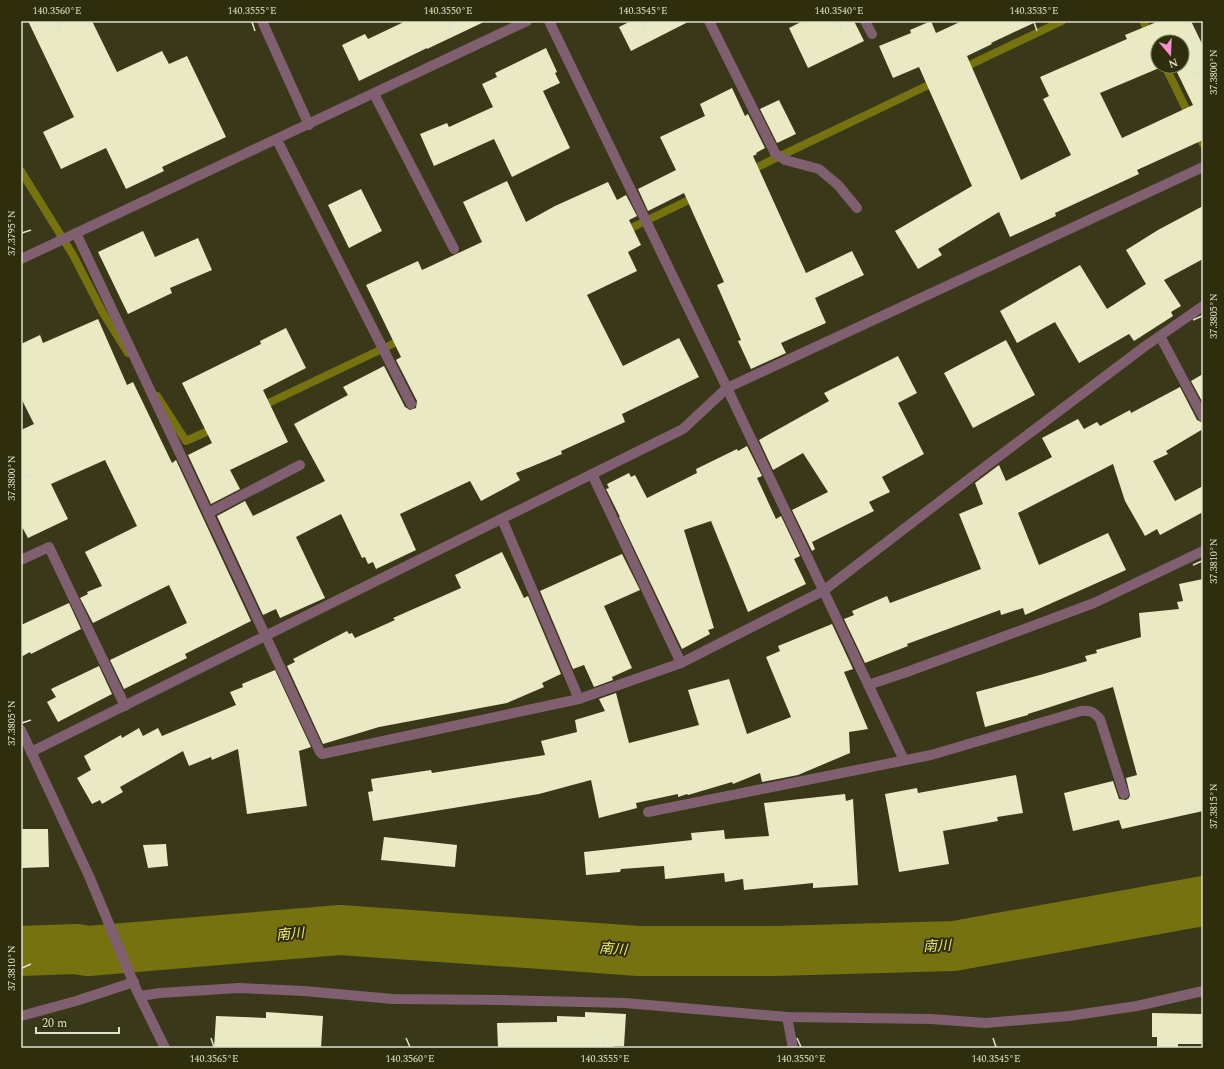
<svg xmlns="http://www.w3.org/2000/svg" width="1224" height="1069" viewBox="0 0 1224 1069" font-family="Spectral,'Noto Sans JP',serif">
<style>
.lines{fill:none;stroke-linecap:round;stroke-linejoin:round}
.stream{stroke:#75720f;stroke-width:8}
.river{stroke:#75720f;stroke-width:50}
.building{fill:#e9e9c4;fill-rule:evenodd}
.minor{stroke:#805f71;stroke-width:10}
.ticks{fill:none;stroke:#e1e1ce;stroke-width:1.5}
.labels{text-anchor:middle;dominant-baseline:central;stroke-width:4;stroke-linejoin:round;paint-order:stroke}
.water-label{font-size:14px;font-style:italic;fill:#e9e670;stroke:#2e2e0d}
.neatline{fill:none;stroke:#e1e1ce;stroke-width:1.5}
.ticks-label{font-size:10px;text-anchor:middle;fill:#e1e1ce}
</style>
<rect width="100%" height="100%" fill="#393818"/>
<g class="lines">
<!-- stream -->
<g class="stream">
<path d="M1143,21L1158,52"/>
<path d="M1165,66L1190,117"/>
<path d="M961,69L1062,21"/>
<path d="M1197,131L1203,144"/>
<path d="M21,171L73,255L103,313L128,353"/>
<path d="M749,171L937,81"/>
<path d="M623,232L697,196"/>
<path d="M157,396L186,441L215,428"/>
<path d="M260,407L403,339"/>
</g>
<!-- river -->
<path class="river" d="M21,951L76,949L88,951L340,930L639,951H774L954,946L1203,901"/>
</g>
<!-- building -->
<g class="building">
<path d="M28,21H92L117,72L162,51L169,64L187,56L226,137L162,167L164,171L126,189L106,148L61,169L43,132L74,117Z"/>
<path d="M406,21H486L427,49V48L359,81L342,45L365,34L368,39Z"/>
<path d="M631,21H690L631,51L619,27Z"/>
<path d="M803,21H854L864,41L808,68L789,28Z"/>
<path d="M931,21L936,33L962,21H1038L991,43L992,44L967,56L1021,180L1071,155L1043,99L1049,96L1040,77L1127,39L1125,35L1159,21H1191L1203,46V140L1137,170L1139,174L1055,213L1056,216L1010,237L999,212L938,249L942,255L918,269L895,231L972,186L919,67L893,78L879,46L911,33L910,30ZM1158,42H1182V66H1174L1193,105L1122,138L1100,93L1164,66H1158Z"/>
<path d="M546,48L557,72L555,73L560,83L543,91L570,148L512,177L494,139L434,166L420,134L447,123L449,127L493,107L482,84L497,77L495,73Z"/>
<path d="M732,88L745,116L748,114L765,148L756,153L757,154L753,156L806,273L852,251L864,275L815,298L826,323L781,343L786,353L751,369L738,341L741,340L717,285L724,282L684,193L648,211L638,189L676,170L660,137L705,116L700,104Z"/>
<path d="M779,100L796,134L777,143L760,109Z"/>
<path d="M507,181L526,222L555,206L608,182L617,200L626,195L637,216L629,220L641,245L628,252L637,271L587,295L623,366L679,338L699,377L622,414L625,422L561,451L562,454L516,473L520,480L481,501L470,481L400,514L416,550L376,569L373,562L368,564L365,557L362,558L341,514L296,537L325,598L280,618L276,609L263,615L217,516L245,501L253,516L325,481L294,424L348,395L343,387L384,366L405,407L410,410L416,408L417,401L396,360L401,357L366,285L418,261L422,270L482,242L463,202Z"/>
<path d="M361,189L382,231L349,248L328,205Z"/>
<path d="M1203,206V259L1164,280L1181,306L1171,312L1173,316L1134,341L1129,334L1079,363L1055,322L1017,343L1000,311L1080,265L1107,309L1146,284L1126,250L1158,230Z"/>
<path d="M143,231L155,257L198,238L212,270L170,288L172,293L128,314L98,252Z"/>
<path d="M98,319L127,385L133,382L172,463L176,460L251,621L185,654L187,658L124,689L110,660L187,623L169,585L93,623L80,598L88,594L87,592L102,586L85,552L137,526L105,460L51,484L68,519L28,538L21,525V430L34,424L21,398V344L40,335L43,343Z"/>
<path d="M286,328L306,368L263,390L288,442L230,470L240,489L211,504L188,455L212,443L182,383L261,344L260,341Z"/>
<path d="M1006,340L1035,395L973,428L944,373Z"/>
<path d="M898,356L917,393L898,403L924,454L882,477L890,492L869,502L874,511L812,542L815,549L812,551L792,510L828,492L803,453L773,470L759,440L829,401L824,393Z"/>
<path d="M1203,374V403L1191,381Z"/>
<path d="M1180,387L1197,420L1203,423V429L1166,451L1168,454L1153,461L1175,501L1203,486V512L1160,535L1157,529L1145,536L1125,501L1113,464L1018,513L1039,565L1108,533L1126,570L1025,615L1023,608L1001,615L1000,610L907,644L908,646L865,663L844,619L854,615L852,611L887,596L890,603L981,569L959,514L983,504L975,483L999,465L1006,481L1052,457L1042,438L1078,419L1084,429L1097,422L1100,426L1130,410L1131,413Z"/>
<path d="M747,446L762,476L757,478L776,519L781,516L800,556L794,559L806,584L748,612L711,521L684,530L714,628L708,630L710,634L682,649L619,517H620L606,489L609,488L607,484L629,473L631,477L635,475L647,498L697,473L696,469L737,449L738,451Z"/>
<path d="M502,552L524,598L528,596L561,674L542,683L544,687L507,703L379,727L323,744L287,666L295,662L293,659L347,631L349,634L352,633L355,638L395,620L393,618L461,588L455,575Z"/>
<path d="M622,554L640,590L604,606L632,668L612,677L613,680L594,687L584,665L573,669L540,591Z"/>
<path d="M1203,579V811L1122,829L1119,820L1073,831L1064,793L1113,781L1119,799L1126,800L1129,798L1130,795L1126,778L1137,775L1113,687L1028,714V715L985,727L976,692L1040,675L1087,661L1085,656L1097,653L1096,650L1141,637L1139,613L1179,609L1177,602L1183,601L1179,584Z"/>
<path d="M69,603L81,629L31,654L30,652L21,657V625Z"/>
<path d="M832,624L853,669L844,672L868,729L849,732L850,753L798,775L762,782L760,773L733,784L732,782L688,795L687,794L678,797V794L636,803L637,808L599,818L591,780L539,794L373,821L368,792L373,791L371,779L431,770L432,773L545,755L541,741L577,732L575,720L605,711L599,699L616,693L629,743L699,725L688,690L729,679L747,734L791,717L766,657L780,651L778,646Z"/>
<path d="M99,666L112,694L58,722L47,702L56,697L51,689Z"/>
<path d="M275,670L311,747L299,751L307,806L247,814L238,749L212,760L211,757L189,766L183,751L120,787L123,792L102,804L100,800L92,804L77,778L91,770L84,756L121,735L122,738L139,728L143,736L158,728L162,736L236,705L230,692L243,687L242,684Z"/>
<path d="M1016,775L1023,813L997,817L998,821L943,831L949,864L899,872L885,794L917,788L918,793Z"/>
<path d="M845,794L846,801L853,799L858,885L813,888V883L744,890L743,879L725,882L724,873L665,879L664,866L621,869L620,872L586,875L584,852L692,840L691,833L724,830L725,839L769,836L764,803Z"/>
<path d="M21,829H48L49,867L21,868Z"/>
<path d="M384,837L457,845L455,867L381,860Z"/>
<path d="M166,844L168,866L148,868L143,845Z"/>
<path d="M266,1012L323,1016L321,1048H214L216,1016L266,1018Z"/>
<path d="M585,1012L626,1014L624,1046H614V1048H498L497,1023L557,1022V1016L585,1017Z"/>
<path d="M1152,1013L1202,1014V1044H1178V1048H1157V1037H1152Z"/>
</g>
<g class="lines">
<!-- minor -->
<g class="minor">
<path d="M262,21L309,125"/>
<path d="M549,21L727,388L904,760"/>
<path d="M709,21L775,153L785,160L819,169L838,185L857,208"/>
<path d="M865,21L872,34"/>
<path d="M374,94L454,249"/>
<path d="M277,140L411,404"/>
<path d="M76,233L208,513L320,752L322,754L579,699L681,663L823,591L973,476L1144,347L1203,306"/>
<path d="M21,259L527,21"/>
<path d="M1160,336L1203,417"/>
<path d="M592,474L681,663"/>
<path d="M208,513L300,465"/>
<path d="M502,519L579,699"/>
<path d="M21,560L49,547L125,706"/>
<path d="M868,685L904,673L989,642L1094,603L1203,551"/>
<path d="M21,730L89,876L137,991L165,1048"/>
<path d="M31,752L683,429L727,388L1203,167"/>
<path d="M648,812L931,755L1081,711C1090,710 1094,712 1100,719L1124,794"/>
<path d="M140,996L160,993L239,988L304,991L393,999L502,1000L625,1003L787,1017L931,1019L986,1023L1069,1016L1137,1006L1203,991"/>
<path d="M21,1016L76,1001L134,982"/>
<path d="M787,1017L793,1048"/>
</g>
</g>
<!-- ticks -->
<path class="ticks" d="M57,22L60,31M252,22L255,31M448,22L451,31M643,22L646,31M839,22L842,31M1034,22L1037,31M1193,75L1202,72M22,233L31,230M1193,320L1202,316M22,478L31,475M1193,565L1202,561M22,723L31,720M1193,810L1202,806M22,968L31,964M211,1038L214,1047M406,1038L410,1047M602,1038L605,1047M797,1038L801,1047M993,1038L996,1047"/>
<g class="labels">
<!-- water labels -->
<g class="water-label">
<text transform="translate(290 934) rotate(-5)">南川</text>
<text transform="translate(937 946) rotate(-3)">南川</text>
<text transform="translate(613 949) rotate(4)">南川</text>
</g>
</g>
<!-- border -->
<rect width="1224" height="1069" fill="none" stroke="#2e2e0d" stroke-width="44"/>
<!-- north arrow -->
<g transform="translate(1170 54) rotate(161)"><circle r="19" fill="#2e2e0d" stroke="#76765a"/>
<path d="M0-3L7 15L0 10L-7 15Z" fill="#f890cb"/>
<text y="-6" font-size="11" font-weight="bold" text-anchor="middle" fill="#e1e1ce">N</text>
</g>
<!-- scale -->
<path d="M36 1027v6h83v-6" fill="none" stroke="#e1e1ce" stroke-width="2"/>
<text x="42" y="1027" font-size="12" fill="#e1e1ce" stroke="#2e2e0d" stroke-width="3" paint-order="stroke">20 m</text>
<rect x="22" y="22" width="1180" height="1025" class="neatline"/>
<g class="ticks-label">
<text x="57" y="14">140.3560°E</text>
<text x="252" y="14">140.3555°E</text>
<text x="448" y="14">140.3550°E</text>
<text x="643" y="14">140.3545°E</text>
<text x="839" y="14">140.3540°E</text>
<text x="1034" y="14">140.3535°E</text>
<text transform="translate(1213 72) rotate(-90)" y="4">37.3800°N</text>
<text transform="translate(11 233) rotate(-90)" y="4">37.3795°N</text>
<text transform="translate(1213 316) rotate(-90)" y="4">37.3805°N</text>
<text transform="translate(11 478) rotate(-90)" y="4">37.3800°N</text>
<text transform="translate(1213 561) rotate(-90)" y="4">37.3810°N</text>
<text transform="translate(11 723) rotate(-90)" y="4">37.3805°N</text>
<text transform="translate(1213 806) rotate(-90)" y="4">37.3815°N</text>
<text transform="translate(11 968) rotate(-90)" y="4">37.3810°N</text>
<text x="214" y="1062">140.3565°E</text>
<text x="410" y="1062">140.3560°E</text>
<text x="605" y="1062">140.3555°E</text>
<text x="801" y="1062">140.3550°E</text>
<text x="996" y="1062">140.3545°E</text>
</g>
</svg>
